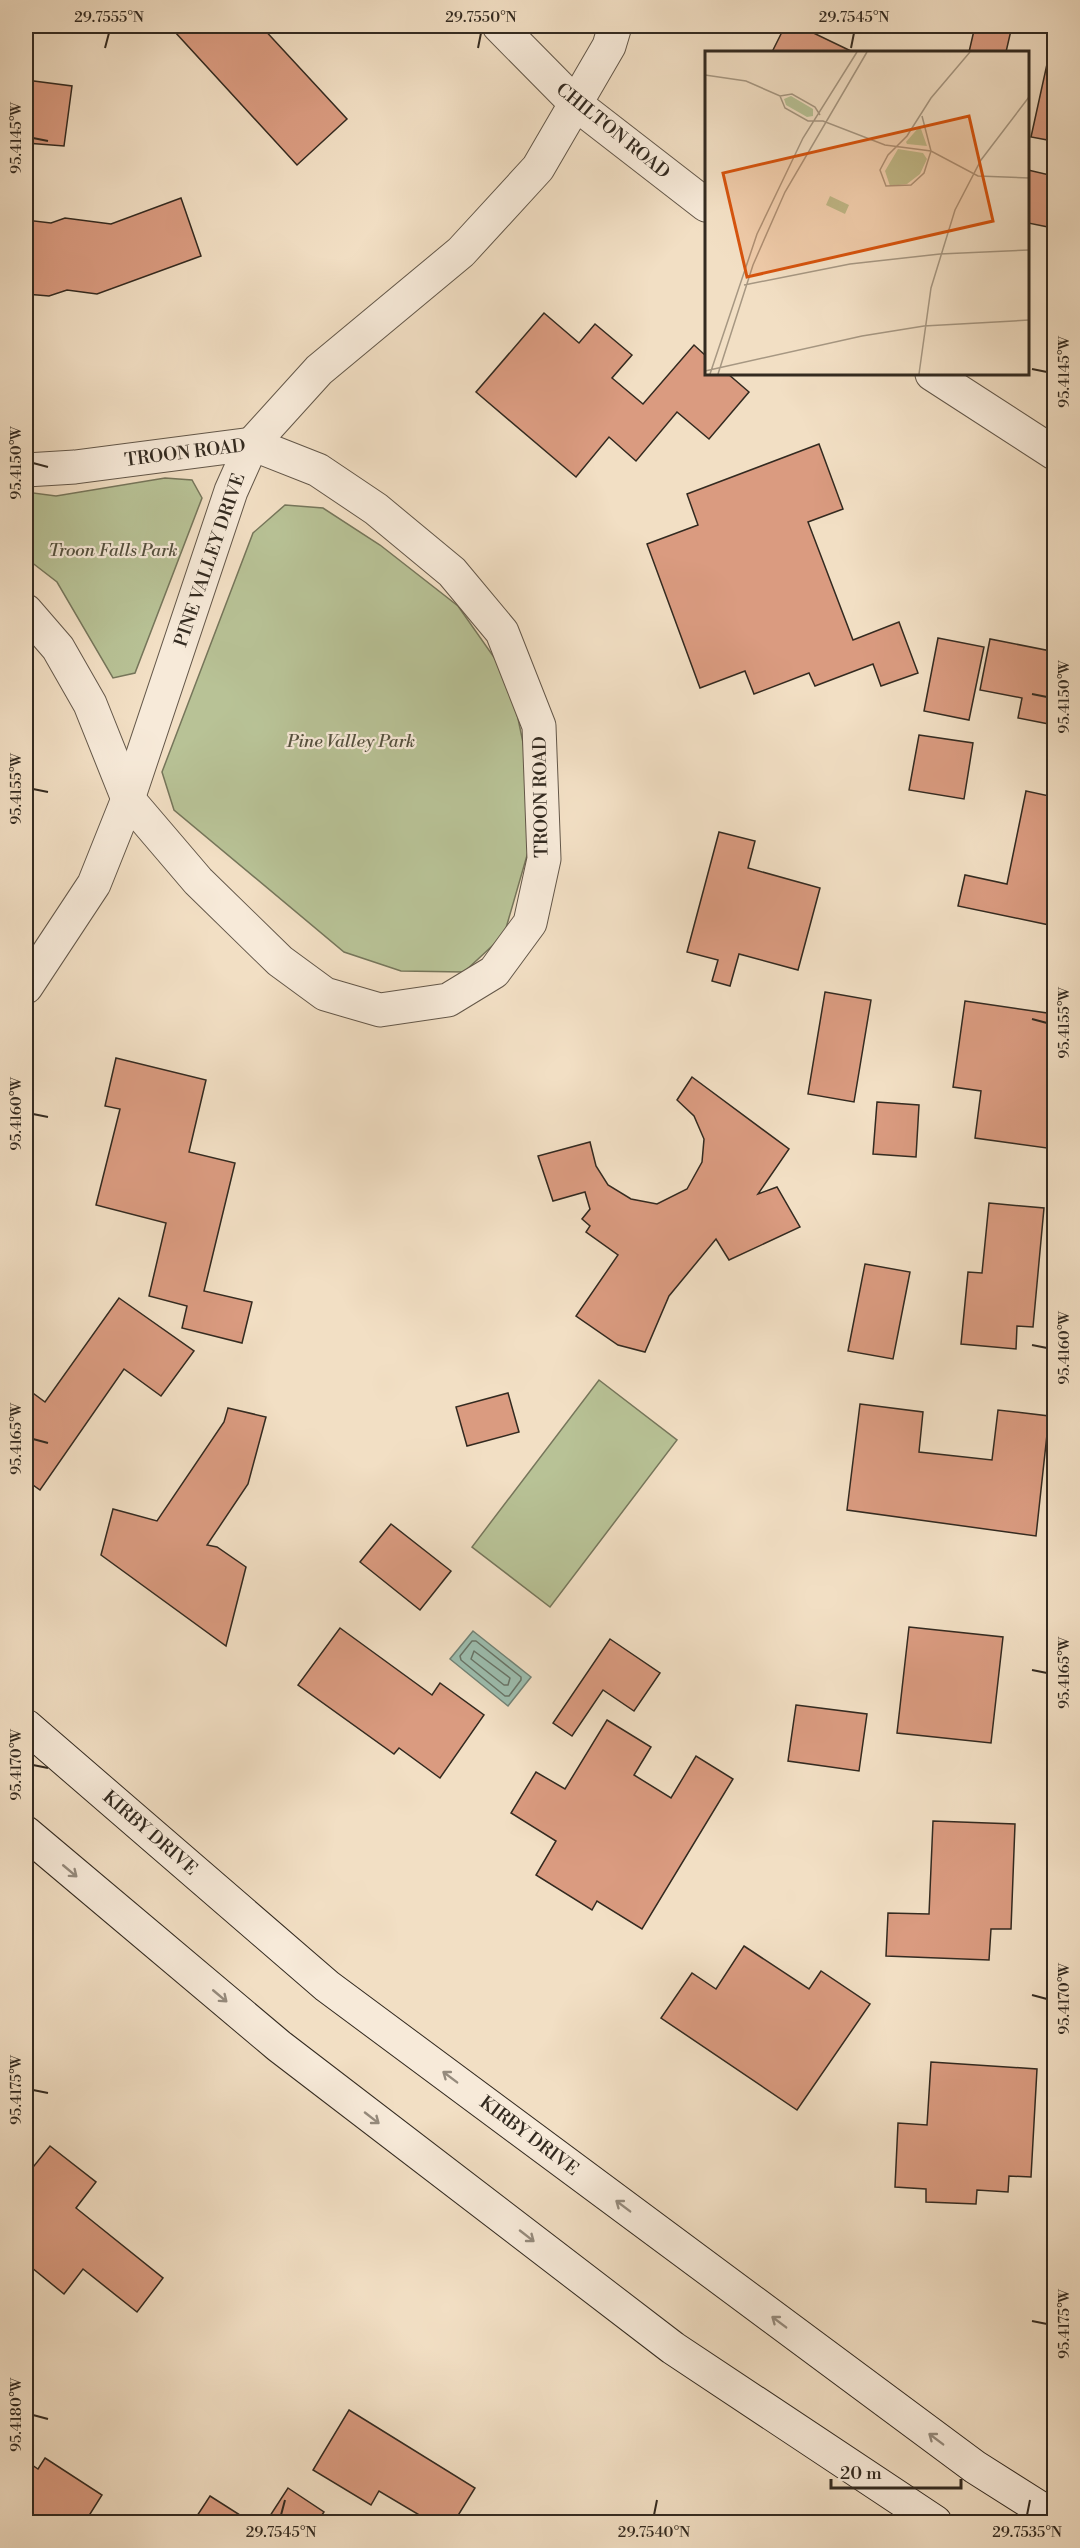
<svg xmlns="http://www.w3.org/2000/svg" width="1080" height="2548" viewBox="0 0 1080 2548" font-family="'Libre Bodoni',serif">
<style>
.green{fill:#b8c296;stroke:#76765b;stroke-width:1.5}
.water{fill:#9cbdae;stroke:#728275;stroke-width:1.5}
.lines{fill:none;stroke-linecap:round;stroke-linejoin:round}
.shore{stroke:#687467;stroke-width:1.5}
.building{fill:#da9b80;stroke:#332a20;stroke-width:1.5}
.street-casing{stroke:#635749;stroke-width:35}
.secondary-casing{stroke:#332a20;stroke-width:35}
.street{stroke:#f7ead9;stroke-width:33}
.secondary{stroke:#f7ead9;stroke-width:33}
.oneway{stroke:#958a7c}
.ticks{fill:none;stroke:#332a20;stroke-width:2}
.labels{text-anchor:middle;dominant-baseline:central;stroke-width:4.5;stroke-linejoin:round;paint-order:stroke}
.street-label{font-size:18px;fill:#332a20;stroke:#f7ead9}
.park-label{font-size:18px;font-style:italic;fill:#54503e;stroke:#f7ead9}
.inset-road{fill:none;stroke:#a69782;stroke-width:1.5}
.view{fill:#d6540e;fill-opacity:0.15;stroke:#d6540e;stroke-width:3}
.inset-edge{fill:none;stroke:#332a20;stroke-width:3}
.neatline{fill:none;stroke:#332a20;stroke-width:2}
.ticks-label{font-size:15px;text-anchor:middle;fill:#332a20}
</style>
<rect width="100%" height="100%" fill="#f2dfc4"/>
<filter id="stains"><feTurbulence type="fractalNoise" baseFrequency=".00333" numOctaves="4"/><feColorMatrix values="0 0 0 0 .2 0 0 0 0 .09 0 0 0 0 .02 0 0 0 .5 -.17"/></filter>
<radialGradient id="worn" r=".72"><stop offset=".6" stop-color="#630" stop-opacity="0"/><stop offset="1" stop-color="#630" stop-opacity=".3"/></radialGradient>
<!-- green -->
<g class="green">
<path d="M165,478L192,480L202,498L135,673L113,678L57,582L26,558V492L56,496Z"/>
<path d="M285,505L323,508L380,545L458,606L510,680L526,757L528,852L504,935L464,972L401,971L344,952L174,810L162,772L253,533Z"/>
<path d="M599,1380L677,1440L550,1607L472,1547Z"/>
</g>
<!-- water -->
<path class="water" d="M473,1631L531,1677L508,1706L450,1659Z"/>
<g class="lines">
<!-- shore -->
<g class="shore">
<path d="M472,1641H476L521,1677V1680L509,1696H505L461,1660L460,1656Z"/>
<path d="M474,1651L510,1678L508,1685H504L471,1659Z"/>
</g>
</g>
<!-- building -->
<g class="building">
<path d="M182,26H261L347,119L297,165L175,32Z"/>
<path d="M785,26H799L853,52H772Z"/>
<path d="M975,26H1012L1006,52H969Z"/>
<path d="M1047,64L1054,65L1053,141L1031,137Z"/>
<path d="M26,80L72,86L64,146L26,143Z"/>
<path d="M1028,170L1054,176L1053,228L1028,223Z"/>
<path d="M181,198L201,256L97,294L67,290L49,296L26,294V220L51,223L65,218L111,224Z"/>
<path d="M544,313L579,343L595,324L632,355L612,378L643,404L694,345L706,356V374H728L749,392L709,439L677,412L636,461L609,437L576,477L476,392Z"/>
<path d="M819,444L843,509L808,522L853,640L899,622L918,673L881,686L873,664L815,686L809,673L754,694L745,671L700,688L647,544L698,525L687,494Z"/>
<path d="M1054,633V725L1018,718L1022,698L980,690L990,639L1051,651Z"/>
<path d="M938,638L984,647L969,720L924,711Z"/>
<path d="M919,735L973,743L964,799L909,790Z"/>
<path d="M1026,791L1054,797V926L958,906L965,875L1007,884Z"/>
<path d="M719,832L755,841L748,868L820,888L798,970L739,954L730,986L712,981L718,960L687,952Z"/>
<path d="M825,992L871,1000L854,1102L808,1094Z"/>
<path d="M965,1001L1054,1014V1149L975,1138L981,1091L953,1087Z"/>
<path d="M116,1058L206,1080L189,1152L235,1163L204,1291L252,1302L242,1343L182,1328L187,1306L149,1296L166,1223L96,1205L120,1109L105,1106Z"/>
<path d="M692,1077L789,1149L758,1194L777,1187L800,1227L729,1260L716,1239L669,1296L645,1352L618,1345L576,1316L618,1255L586,1232L590,1226L582,1219L590,1209L585,1192L553,1201L538,1156L590,1142L596,1166L608,1185L631,1199L657,1204L687,1189L702,1162L704,1139L694,1116L677,1100Z"/>
<path d="M877,1102L919,1105L916,1157L873,1154Z"/>
<path d="M989,1203L1044,1208L1033,1327L1017,1326L1016,1349L961,1344L968,1272L982,1273Z"/>
<path d="M865,1264L910,1272L893,1359L848,1351Z"/>
<path d="M119,1298L194,1351L161,1396L124,1369L40,1490L26,1480V1388L45,1402Z"/>
<path d="M508,1393L519,1432L467,1446L456,1407Z"/>
<path d="M860,1404L923,1412L919,1452L992,1460L998,1410L1049,1416L1036,1536L847,1510Z"/>
<path d="M228,1408L266,1417L248,1484L207,1545L217,1547L246,1567L226,1646L101,1555L113,1509L157,1521L224,1422Z"/>
<path d="M391,1524L451,1571L420,1610L360,1562Z"/>
<path d="M909,1627L1003,1637L991,1743L897,1733Z"/>
<path d="M340,1628L432,1695L440,1683L484,1715L440,1778L399,1748L394,1754L298,1685Z"/>
<path d="M610,1639L660,1673L634,1711L603,1690L572,1736L553,1723Z"/>
<path d="M796,1705L867,1714L859,1771L788,1761Z"/>
<path d="M607,1720L651,1747L634,1775L671,1798L696,1756L733,1779L642,1929L597,1901L592,1910L536,1875L556,1841L511,1813L536,1772L565,1789Z"/>
<path d="M933,1821L1015,1824L1011,1929H991L989,1960L886,1956L888,1913L929,1914Z"/>
<path d="M744,1946L809,1989L821,1971L870,2004L797,2110L661,2018L692,1973L716,1989Z"/>
<path d="M931,2062L1037,2069L1031,2177L1009,2176L1008,2192L977,2190L976,2204L926,2202V2189L895,2187L898,2123L927,2125Z"/>
<path d="M50,2146L96,2182L76,2208L163,2278L137,2312L83,2269L64,2294L26,2263V2167L30,2171Z"/>
<path d="M349,2410L475,2488L454,2522H431L379,2491L371,2505L313,2470Z"/>
<path d="M45,2458L102,2495L85,2522H26V2461L38,2469Z"/>
<path d="M288,2488L324,2512L317,2522H266Z"/>
<path d="M210,2496L251,2522H193Z"/>
</g>
<g class="lines">
<defs>
<g id="street">
<path d="M499,26L577,105L706,205"/>
<path d="M932,374L1054,453"/>
<path d="M26,470L75,467L252,444L318,470L376,509L452,572L502,632L539,726L544,859L530,923L494,972L448,1000L380,1010L325,994L280,961L198,881L128,799L90,704L58,648L26,611"/>
<path d="M26,987L94,884L128,799L231,491L252,444L319,370L461,252L538,168L609,46L615,26"/>
</g>
<g id="secondary">
<path d="M26,1726L327,1986L975,2467L1054,2517"/>
<path d="M26,1833L279,2046L673,2348L935,2522"/>
</g>
</defs>
<!-- street casing -->
<use href="#street" class="street-casing"/>
<!-- secondary casing -->
<use href="#secondary" class="secondary-casing"/>
<!-- street -->
<use href="#street" class="street"/>
<!-- secondary -->
<use href="#secondary" class="secondary"/>
</g>
<!-- one-way arrows -->
<defs><path id="oneway-shaft" d="M-6 0H5M1.5-3L5.5 0L1.5 3" fill="none" stroke-width="1.6" stroke-linecap="round" stroke-linejoin="round" transform="scale(1.5)"/></defs>
<g class="oneway">
<use href="#oneway-shaft" transform="translate(70 1871) rotate(40)"/>
<use href="#oneway-shaft" transform="translate(220 1996) rotate(40)"/>
<use href="#oneway-shaft" transform="translate(450 2077) rotate(-143)"/>
<use href="#oneway-shaft" transform="translate(372 2118) rotate(38)"/>
<use href="#oneway-shaft" transform="translate(623 2206) rotate(-143)"/>
<use href="#oneway-shaft" transform="translate(527 2236) rotate(38)"/>
<use href="#oneway-shaft" transform="translate(779 2322) rotate(-143)"/>
<use href="#oneway-shaft" transform="translate(936 2439) rotate(-143)"/>
</g>
<!-- ticks -->
<path class="ticks" d="M105,48L109,33M478,48L481,33M851,48L854,33M33,138L48,141M1032,369L1047,372M33,463L48,467M1032,694L1047,697M33,789L48,792M1032,1019L1047,1023M33,1114L48,1117M1032,1345L1047,1348M33,1439L48,1443M1032,1670L1047,1673M33,1765L48,1768M1032,1995L1047,1999M33,2090L48,2093M1032,2321L1047,2324M33,2415L48,2419M281,2515L285,2500M654,2515L657,2500M1027,2515L1030,2500"/>
<g class="labels">
<!-- street labels -->
<g class="street-label">
<text transform="translate(613 131) rotate(39)">CHILTON ROAD</text>
<text transform="translate(185 453) rotate(-7)">TROON ROAD</text>
<text transform="translate(210 560) rotate(-71)">PINE VALLEY DRIVE</text>
<text transform="translate(541 797) rotate(-91)">TROON ROAD</text>
<text transform="translate(150 1833) rotate(41)">KIRBY DRIVE</text>
<text transform="translate(529 2136) rotate(37)">KIRBY DRIVE</text>
</g>
<!-- park labels -->
<g class="park-label">
<text x="113" y="550">Troon Falls Park</text>
<text x="351" y="741">Pine Valley Park</text>
</g>
</g>
<!-- overview -->
<g transform="translate(705 51)">
<rect width="324" height="324" fill="#f2dfc4"/>
<path d="M86,45L108,58V65L102,66L81,54L79,48ZM215,75L222,95L202,93L201,91ZM193,98L218,102L222,108L215,123L202,133L185,135L180,120ZM125,145L144,154L140,163L121,154Z" fill="#b8c296"/>
<path class="inset-road" d="M0,24L41,30L75,45L87,43L110,56L115,64M75,45L80,57L103,70H118L180,94L226,100L273,125L324,127M217,65L226,100L219,122L206,134L181,135L175,119L183,104L202,85L226,47L265,1M39,234L145,213L235,203L324,199M0,320L157,285L219,275L324,269M5,323L52,183L98,87L152,1M13,323L48,214L80,141L162,1M214,323L226,237L250,159L276,109L324,46"/>
<path class="view" d="M264,65L288,170L42,226L18,122Z"/>
<rect width="324" height="324" class="inset-edge"/>
</g>
<!-- margin -->
<rect width="1080" height="2548" fill="none" stroke="#f2dfc4" stroke-width="66"/>
<!-- scale -->
<path d="M831 2479v9h130v-9" fill="none" stroke="#332a20" stroke-width="3"/>
<text x="840" y="2479" font-size="18" fill="#332a20" stroke="#f7ead9" stroke-width="4.5" paint-order="stroke">20 m</text>
<rect x="33" y="33" width="1014" height="2482" class="neatline"/>
<g class="ticks-label">
<text x="109" y="22">29.7555°N</text>
<text x="481" y="22">29.7550°N</text>
<text x="854" y="22">29.7545°N</text>
<text transform="translate(16 138) rotate(-90)" y="5">95.4145°W</text>
<text transform="translate(1064 372) rotate(-90)" y="5">95.4145°W</text>
<text transform="translate(16 463) rotate(-90)" y="5">95.4150°W</text>
<text transform="translate(1064 697) rotate(-90)" y="5">95.4150°W</text>
<text transform="translate(16 789) rotate(-90)" y="5">95.4155°W</text>
<text transform="translate(1064 1023) rotate(-90)" y="5">95.4155°W</text>
<text transform="translate(16 1114) rotate(-90)" y="5">95.4160°W</text>
<text transform="translate(1064 1348) rotate(-90)" y="5">95.4160°W</text>
<text transform="translate(16 1439) rotate(-90)" y="5">95.4165°W</text>
<text transform="translate(1064 1673) rotate(-90)" y="5">95.4165°W</text>
<text transform="translate(16 1765) rotate(-90)" y="5">95.4170°W</text>
<text transform="translate(1064 1999) rotate(-90)" y="5">95.4170°W</text>
<text transform="translate(16 2090) rotate(-90)" y="5">95.4175°W</text>
<text transform="translate(1064 2324) rotate(-90)" y="5">95.4175°W</text>
<text transform="translate(16 2415) rotate(-90)" y="5">95.4180°W</text>
<text x="281" y="2537">29.7545°N</text>
<text x="654" y="2537">29.7540°N</text>
<text x="1027" y="2537">29.7535°N</text>
</g>
<rect width="100%" height="100%" filter="url(#stains)"/>
<rect width="100%" height="100%" fill="url(#worn)"/>
</svg>
